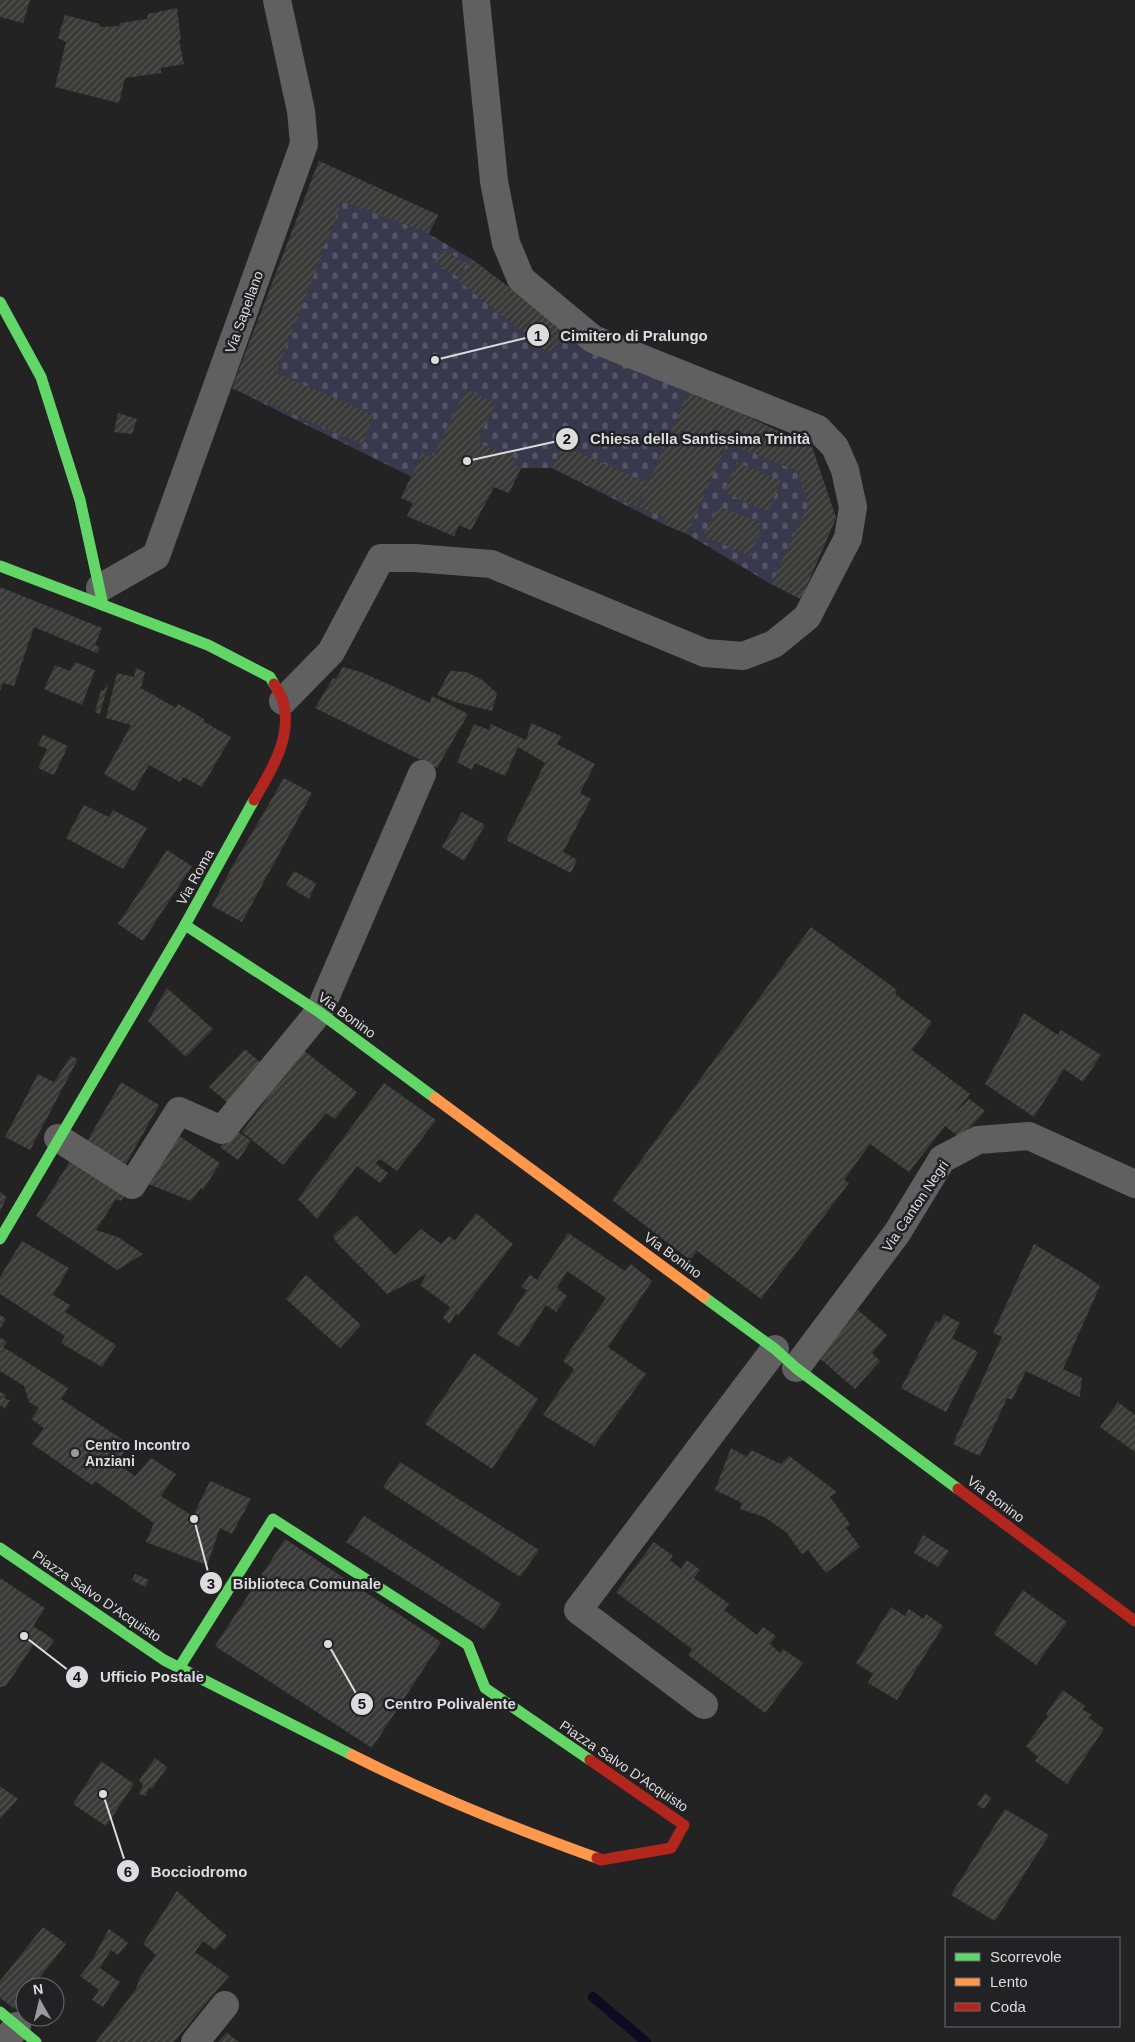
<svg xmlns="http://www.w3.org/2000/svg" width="1135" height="2042" viewBox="0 0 1135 2042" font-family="Arial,sans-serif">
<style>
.cemetery{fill:url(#cemetery-stones)}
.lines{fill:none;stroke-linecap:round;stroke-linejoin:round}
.stream{stroke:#0e0a22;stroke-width:10}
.building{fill:url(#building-hatch)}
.street{stroke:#606060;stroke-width:28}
.fast{stroke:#63d668;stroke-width:11}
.slow{stroke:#ff974d;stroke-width:11}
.jam{stroke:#b3261e;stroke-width:11}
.poi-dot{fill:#9b9b9d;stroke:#222224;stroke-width:2}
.labels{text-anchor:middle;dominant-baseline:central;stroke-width:5;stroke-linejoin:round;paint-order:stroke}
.street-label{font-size:14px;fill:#dcdcde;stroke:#222224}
.poi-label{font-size:14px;font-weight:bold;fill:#dcdcde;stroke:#222224;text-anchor:start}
.leader{fill:none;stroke:#dcdcde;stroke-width:2}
.callout-dot{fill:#dcdcde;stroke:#222224;stroke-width:2}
.mark-label{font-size:15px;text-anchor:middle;font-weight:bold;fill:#111}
.callout-label{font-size:15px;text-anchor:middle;font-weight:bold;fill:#dcdcde;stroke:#222224;stroke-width:5;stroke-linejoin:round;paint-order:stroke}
</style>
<defs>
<pattern id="cemetery-stones" width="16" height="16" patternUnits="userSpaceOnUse" patternTransform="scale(1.25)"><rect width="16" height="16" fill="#39394e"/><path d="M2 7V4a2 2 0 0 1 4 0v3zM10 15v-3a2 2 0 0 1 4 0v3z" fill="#555567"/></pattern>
<pattern id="building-hatch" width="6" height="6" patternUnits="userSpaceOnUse" patternTransform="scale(1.25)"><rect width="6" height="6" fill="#393938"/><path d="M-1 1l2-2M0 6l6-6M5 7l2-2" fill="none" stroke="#555554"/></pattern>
</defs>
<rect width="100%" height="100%" fill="#232323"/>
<!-- cemetery -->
<path class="cemetery" d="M319,161L438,215L429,234L473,260L567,332L812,447L836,518L801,599L771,584L687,534L663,524L552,468H521L509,493L494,487L471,530L459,525L454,536L407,516L413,503L401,498L412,477L232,388Z"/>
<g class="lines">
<!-- stream -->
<path class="stream" d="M593,1997L646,2042"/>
</g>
<!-- building -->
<g class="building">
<path d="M0,0H30L23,23L0,17Z"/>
<path d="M177,8L181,40H179L184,64L161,68V73L125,78L119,103L55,87L66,42L58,38L65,15L100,24V27L119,26L120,23L147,19L148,14Z"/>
<path d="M319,161L438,215L428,233L342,201L276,373L374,415L362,444L232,388Z"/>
<path d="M444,249L467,264L458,277L435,262Z"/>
<path d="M473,260L567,332L549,352L457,280Z"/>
<path d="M466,389L495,403L477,442L516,458L513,464L521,468L509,493L494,487L471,530L459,525L454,536L407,516L413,503L401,498L422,453L433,456Z"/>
<path d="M690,389L812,447L836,518L801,599L771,584L809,503L797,471L727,443L687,534L663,524L666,518L638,507Z"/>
<path d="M118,413L137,419L132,434L114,432Z"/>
<path d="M563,446L648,483L636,507L552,468Z"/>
<path d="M737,462L781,481L768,512L724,492Z"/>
<path d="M718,506L762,524L750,556L703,536Z"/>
<path d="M0,587L102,628L95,645L100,647L97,653L34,627L14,686L3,683L0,691Z"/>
<path d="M75,662L95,670L82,705L44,689L55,665L70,671Z"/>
<path d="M343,667L361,672L430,703L432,696L468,714L437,768L315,708L333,678L336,679Z"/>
<path d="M136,668L145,672L141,688L176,708L178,704L204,719V722L231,737L202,787L183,777L180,782L149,765L134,791L104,774L131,725L106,718L117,673L134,677Z"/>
<path d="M450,671L466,672L481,679L497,693L492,711L455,702L437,695Z"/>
<path d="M107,684H108L100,714L95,712L101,690L104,691Z"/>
<path d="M531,723L561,736L557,744L595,764L580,793L591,799L563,852L577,860L571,873L506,840L545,763L518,747L505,776L475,763L472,770L457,762L474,724L489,730L491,724L526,740Z"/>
<path d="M43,735L68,746L54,775L38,768L47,749L38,745Z"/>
<path d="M284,778L312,793L242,922L212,906L232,867Z"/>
<path d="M84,805L109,817L113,810L147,828L123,869L66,838Z"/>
<path d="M462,812L485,825L464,861L442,847Z"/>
<path d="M167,850L192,866L143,941L118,924Z"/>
<path d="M294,871L316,883L309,899L286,885Z"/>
<path d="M811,927L897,990L895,994L932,1022L912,1050L970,1094L955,1113L969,1099L985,1111L960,1138L945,1126L909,1172L870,1144L844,1180L849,1183L761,1299L697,1251L690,1260L612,1200Z"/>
<path d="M167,988L213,1029L186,1057L148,1021Z"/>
<path d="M1024,1013L1058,1035L1061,1030L1101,1055L1083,1082L1064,1069L1034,1117L985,1084Z"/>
<path d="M245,1049L262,1064L227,1102L209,1087Z"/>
<path d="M303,1050L357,1092L335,1119L326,1113L283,1165L242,1132Z"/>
<path d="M71,1056L78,1059L30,1150L5,1137L38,1074L54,1082Z"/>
<path d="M121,1082L159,1105L122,1171L84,1147Z"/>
<path d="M384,1083L436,1120L397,1171L380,1159L375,1163L388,1173L380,1183L357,1166L317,1219L298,1199Z"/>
<path d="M233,1128L251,1141L238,1160L220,1147Z"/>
<path d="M179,1136L220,1163L203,1190L201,1188L191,1201L146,1183Z"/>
<path d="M70,1161L125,1195L121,1201L116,1199L96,1230L118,1237L143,1254L117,1270L36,1216Z"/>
<path d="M0,1192L7,1197L0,1211Z"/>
<path d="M476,1213L513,1244L458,1316L456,1313L450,1324L443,1318L450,1307L420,1285L427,1274L387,1294L336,1242L333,1236L356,1215L395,1255L421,1229L441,1244L449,1236L455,1241Z"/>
<path d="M568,1233L625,1271L631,1264L652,1281L608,1347L646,1374L594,1446L543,1415L574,1369L563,1361L606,1298L567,1271L557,1288L567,1296L556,1312L546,1305L519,1347L497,1334L527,1290L521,1287L530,1275L537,1280Z"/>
<path d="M22,1241L69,1268L53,1295L70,1305L65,1312L116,1345L102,1367L61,1343L65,1336L0,1294V1277Z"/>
<path d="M1034,1244L1082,1273L1100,1286L1063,1369L1082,1378L1080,1395L1079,1397L1026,1371L1012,1400L1007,1398L980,1456L953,1444L1002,1337L993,1333Z"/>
<path d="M306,1275L361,1325L340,1348L286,1299Z"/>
<path d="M858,1310L887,1335L872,1353L880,1361L855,1389L817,1356Z"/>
<path d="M944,1314L960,1323L952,1338L978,1352L946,1412L901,1388L936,1321L939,1323Z"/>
<path d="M0,1315L6,1319L0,1328Z"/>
<path d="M0,1337L7,1342L3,1347L68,1388L61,1399L129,1444L117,1463L118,1464L135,1476L151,1458L176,1474L161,1496L191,1515L193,1516L210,1481L251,1499L232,1534L220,1528L207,1565L146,1542L154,1523L95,1481L92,1485L32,1444L44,1428L31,1419L39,1408L29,1402L24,1386L0,1371Z"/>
<path d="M474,1353L538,1399L492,1469L425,1424Z"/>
<path d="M0,1392L6,1395L4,1398L10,1400L4,1409L2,1405L0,1407Z"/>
<path d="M1118,1402L1135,1415V1452L1100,1427Z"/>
<path d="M731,1448L747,1457L751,1450L781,1464L789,1456L837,1492L830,1497L850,1524L846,1528L860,1547L826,1573L808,1550L802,1554L786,1532L764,1517L740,1509L742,1503L715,1490Z"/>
<path d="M400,1462L539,1550L520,1577L383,1487Z"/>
<path d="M364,1516L501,1604L484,1630L346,1542Z"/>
<path d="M923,1535L949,1551L938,1567L914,1553Z"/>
<path d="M285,1539L441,1642L372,1748L215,1646Z"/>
<path d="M654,1542L673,1556L670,1560L681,1569L687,1560L700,1570L694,1578L729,1604L724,1610L757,1635L763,1627L776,1636L770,1644L780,1653L783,1649L803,1663L765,1713L688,1655L692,1649L616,1592Z"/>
<path d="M135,1574L149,1580L145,1587L132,1580Z"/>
<path d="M0,1578L45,1608L33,1626L54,1640L45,1653L33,1645L6,1686L0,1687Z"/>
<path d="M1023,1590L1067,1622L1036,1665L994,1634Z"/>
<path d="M891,1607L905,1616L909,1609L924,1619L926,1614L943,1626L897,1700L868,1683L873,1674L856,1663Z"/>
<path d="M1063,1690L1085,1706L1082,1709L1092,1715L1088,1717L1104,1729L1067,1784L1035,1761L1038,1757L1026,1746L1048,1716L1046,1714Z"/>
<path d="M155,1758L167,1767L152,1789L149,1787L146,1796L139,1794L143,1784L139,1781Z"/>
<path d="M101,1761L134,1784L106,1826L73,1804Z"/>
<path d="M0,1786L18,1799L0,1819Z"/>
<path d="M985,1793L991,1798L984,1809L977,1805Z"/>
<path d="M1005,1809L1049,1835L995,1921L951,1895Z"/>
<path d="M177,1891L227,1936L215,1950L203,1941L195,1952L229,1976L174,2042H96L136,1989L140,1977L156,1955L143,1944Z"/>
<path d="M43,1927L66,1944L32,1987H25V1996L15,2009L0,1998V1981Z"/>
<path d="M109,1929L128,1943L118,1955L111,1950L100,1968L120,1982L103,2007L92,2000L99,1990L80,1976L91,1962Z"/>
<path d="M227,2032L231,2036L239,2042H218Z"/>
</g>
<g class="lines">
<!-- street -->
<g class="street">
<path d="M100,588L156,556L304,144L301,111L277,0"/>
<path d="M283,701L331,652L381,558H415L491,564L705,653L743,656L774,644L807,617L848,538L853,507L845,470L835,447L818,429L593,339L521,279L506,243L494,181L476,0"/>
<path d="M58,1138L132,1185L179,1111L222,1130L319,1012L422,774"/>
<path d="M796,1368L897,1233L942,1159L978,1140L1029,1136L1135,1184"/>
<path d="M704,1705L578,1610L775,1349"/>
<path d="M4,2042L17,2026"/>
<path d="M195,2042L225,2005"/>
</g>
<!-- fast -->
<g class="fast">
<path d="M0,302L41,377L80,500L103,605"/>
<path d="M0,566L208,645L270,677L274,684"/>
<path d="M185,925L319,1012L435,1098"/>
<path d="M0,1239L185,925L254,800"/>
<path d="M704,1297L775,1349L796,1368L958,1489"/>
<path d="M0,1548L164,1660L352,1755"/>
<path d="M179,1668L273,1519L468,1645L485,1688L590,1760"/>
<path d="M0,2012L36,2042"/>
</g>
<!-- slow -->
<g class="slow">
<path d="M435,1098L704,1297"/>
<path d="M352,1755C431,1795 513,1828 597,1858"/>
</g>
<!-- jam -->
<g class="jam">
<path d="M254,800C271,771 293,737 283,701C281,695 277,689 274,684"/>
<path d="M958,1489L1135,1621"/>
<path d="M590,1760L684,1825L671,1848L601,1860L597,1858"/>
</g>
</g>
<!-- markers -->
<circle class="poi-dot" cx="75" cy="1453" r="5"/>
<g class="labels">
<!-- street labels -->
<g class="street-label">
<text transform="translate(244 312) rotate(-70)">Via Sapellano</text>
<text transform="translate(195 877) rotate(-61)">Via Roma</text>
<text transform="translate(347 1015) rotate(36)">Via Bonino</text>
<text transform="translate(915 1206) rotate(-56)">Via Canton Negri</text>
<text transform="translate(673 1255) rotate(36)">Via Bonino</text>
<text transform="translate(996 1499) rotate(37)">Via Bonino</text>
<text transform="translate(97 1596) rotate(34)">Piazza Salvo D'Acquisto</text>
<text transform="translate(624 1766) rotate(34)">Piazza Salvo D'Acquisto</text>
</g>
<!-- poi labels -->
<g class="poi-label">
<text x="85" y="1445">Centro Incontro<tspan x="85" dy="16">Anziani</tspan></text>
</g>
</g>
<!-- callouts -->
<path class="leader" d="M435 360L538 335M467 461L567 439M194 1519L211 1583M24 1636L77 1677M328 1644L362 1704M103 1794L128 1871"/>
<g class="callout-dot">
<circle cx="435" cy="360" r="5"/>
<circle cx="467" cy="461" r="5"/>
<circle cx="194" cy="1519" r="5"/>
<circle cx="24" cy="1636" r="5"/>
<circle cx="328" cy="1644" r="5"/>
<circle cx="103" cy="1794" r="5"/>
<circle cx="538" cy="335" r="12"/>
<circle cx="567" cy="439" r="12"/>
<circle cx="211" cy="1583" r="12"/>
<circle cx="77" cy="1677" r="12"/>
<circle cx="362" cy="1704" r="12"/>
<circle cx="128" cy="1871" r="12"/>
</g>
<g class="mark-label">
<text x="538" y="341">1</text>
<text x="567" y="444">2</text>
<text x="211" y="1589">3</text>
<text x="77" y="1682">4</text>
<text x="362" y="1709">5</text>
<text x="128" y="1877">6</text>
</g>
<g class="callout-label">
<text x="634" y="341">Cimitero di Pralungo</text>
<text x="700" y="444">Chiesa della Santissima Trinità</text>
<text x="307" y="1589">Biblioteca Comunale</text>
<text x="152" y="1682">Ufficio Postale</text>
<text x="450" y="1709">Centro Polivalente</text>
<text x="199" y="1877">Bocciodromo</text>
</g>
<!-- legend -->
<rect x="945" y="1937" width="175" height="90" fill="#222224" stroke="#6c6c6e"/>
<rect x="955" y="1953" width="25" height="8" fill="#63d668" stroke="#6c6c6e"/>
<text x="990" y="1962" font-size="15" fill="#dcdcde">Scorrevole</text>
<rect x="955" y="1978" width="25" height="8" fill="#ff974d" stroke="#6c6c6e"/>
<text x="990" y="1987" font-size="15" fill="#dcdcde">Lento</text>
<rect x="955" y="2003" width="25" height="8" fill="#b3261e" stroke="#6c6c6e"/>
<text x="990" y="2012" font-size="15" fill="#dcdcde">Coda</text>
<!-- north arrow -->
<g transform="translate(40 2002) rotate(352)"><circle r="24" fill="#222224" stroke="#6c6c6e"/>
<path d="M0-4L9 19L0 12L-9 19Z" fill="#9b9b9d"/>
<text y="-8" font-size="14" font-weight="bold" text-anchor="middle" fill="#dcdcde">N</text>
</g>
</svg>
